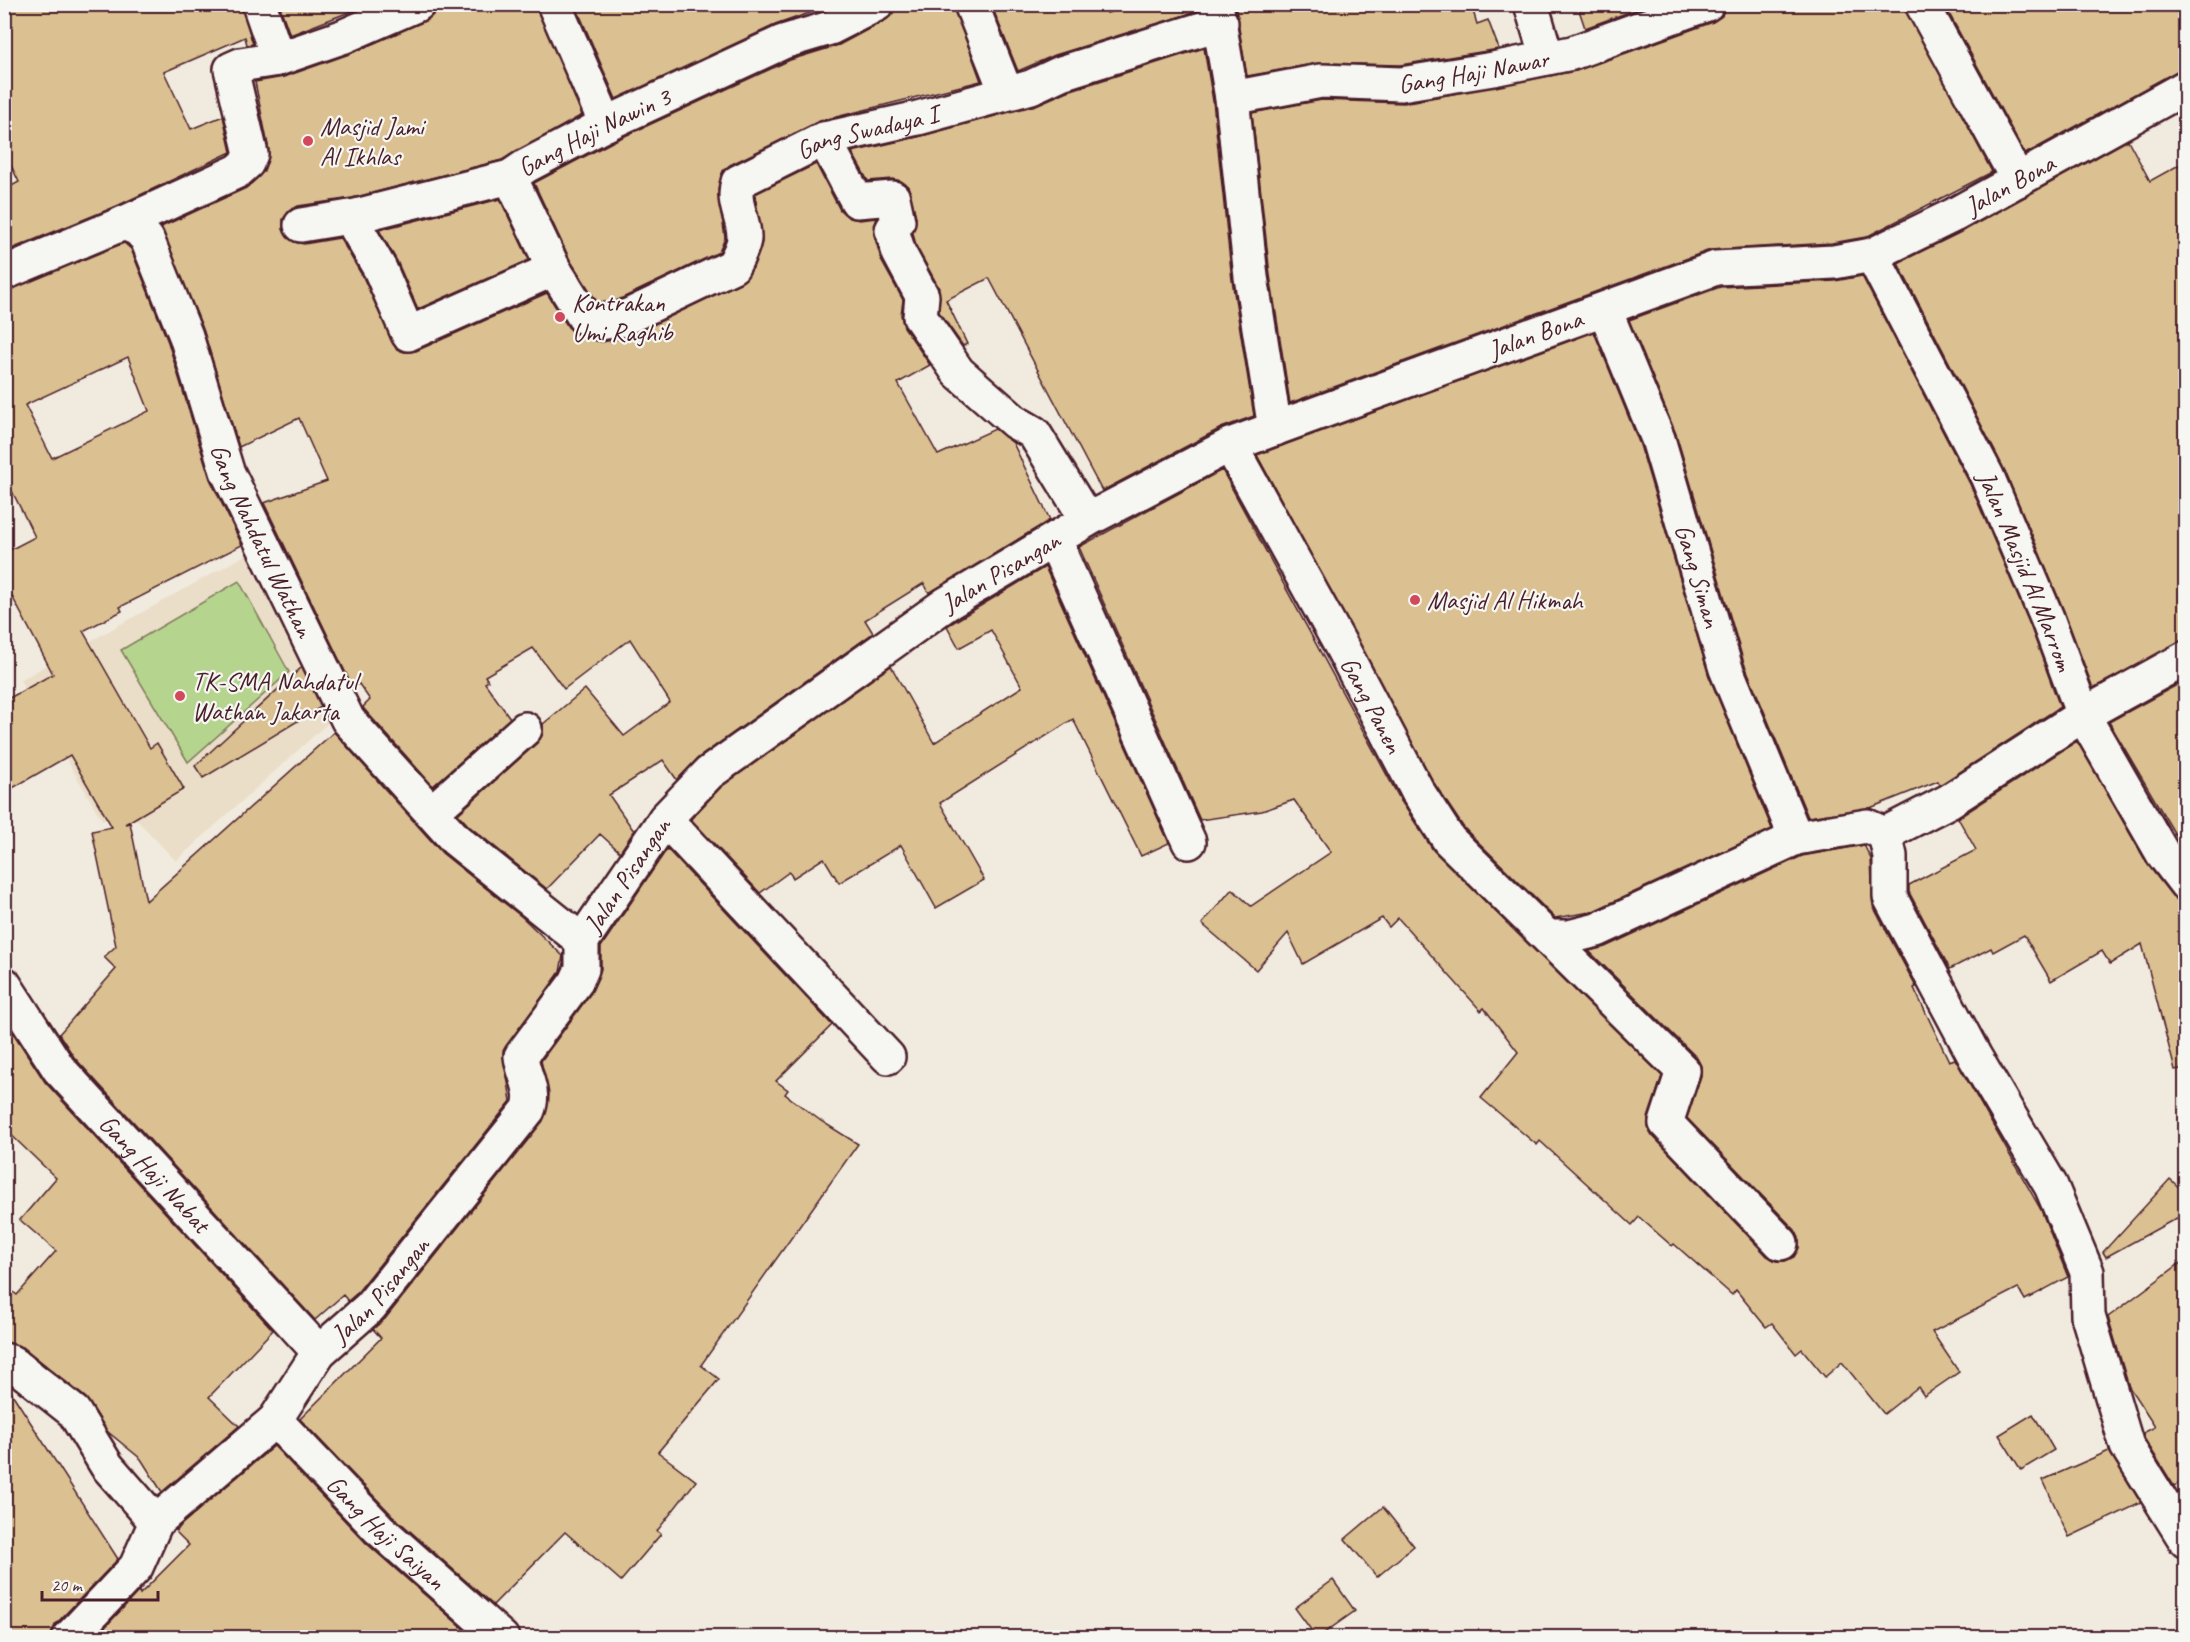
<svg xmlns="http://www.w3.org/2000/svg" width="2190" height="1642" viewBox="0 0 2190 1642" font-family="Caveat,sans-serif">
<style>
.built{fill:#eadec8}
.park{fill:#b5d58e;stroke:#807a5c;stroke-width:1.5}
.building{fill:#dbc191;stroke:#4a1f2b;stroke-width:1.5;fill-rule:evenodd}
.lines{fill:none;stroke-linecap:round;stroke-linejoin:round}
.street-casing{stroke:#4a1f2b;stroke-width:38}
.street{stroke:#f6f6f2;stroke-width:33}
.poi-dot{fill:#d1495b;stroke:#f6f6f2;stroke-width:2}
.labels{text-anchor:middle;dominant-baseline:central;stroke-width:4.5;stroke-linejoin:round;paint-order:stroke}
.street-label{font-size:26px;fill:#4a1f2b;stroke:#f6f6f2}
.poi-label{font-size:26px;fill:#4a1f2b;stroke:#f6f6f2;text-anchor:start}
</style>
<rect width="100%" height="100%" fill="#f1ebdf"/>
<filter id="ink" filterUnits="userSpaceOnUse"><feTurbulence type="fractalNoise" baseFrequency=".0167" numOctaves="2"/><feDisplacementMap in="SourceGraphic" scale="12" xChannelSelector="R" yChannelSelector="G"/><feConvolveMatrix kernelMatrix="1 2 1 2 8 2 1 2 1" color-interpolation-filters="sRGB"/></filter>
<g filter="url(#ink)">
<!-- built -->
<path class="built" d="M251,552L339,713L176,861L134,817L102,820L20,680Z"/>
<!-- park -->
<path class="park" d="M239,581L289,672L188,762L121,650Z"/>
<!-- building -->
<g class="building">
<path d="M4,4H241L253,44L247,45L245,37L164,72L191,129L223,116L231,152L117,206L4,252V190L19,182L4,151Z"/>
<path d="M279,4H370L290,35Z"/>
<path d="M436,4H536L582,115L502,160L352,198L298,206L289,211L283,219V229L287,237L294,242L304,244L340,238L363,277L396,349L405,352L416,351L547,293L568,327L577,335L602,342L628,337L742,282L753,268L762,242L755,194L816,164L840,210L848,217L859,220L877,218L874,227V235L882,262L903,300L901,315L904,327L930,365L898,383L938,455L995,429L1013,443L1050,520L929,593L924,583L865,620L873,633L698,758L677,780L663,760L609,795L634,831L620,852L600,834L547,889L469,826L458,814L537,743L543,734V724L585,689L624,736L670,702L630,639L564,689L533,648L485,676L488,681L485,683L510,718L433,786L364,709L363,707L370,700L359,684L353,688L264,503L327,481L299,418L239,447L203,329L161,227L246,188L264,171L269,150L255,82L284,77L349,54L425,21L433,15Z"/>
<path d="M575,4H835L775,25L616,99Z"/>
<path d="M896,4H953L981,81L820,121L730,165L723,171L718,189L725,238L719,252L614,302H597L570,260L534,183L614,141L790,60L839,45L886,20L893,14Z"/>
<path d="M991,4H1105L1107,13L1139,4H1198V11L1055,55L1018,71Z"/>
<path d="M1235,4H1471L1477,24L1488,20L1499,49L1400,65L1318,63L1247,76Z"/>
<path d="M1577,4H1651L1585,28Z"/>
<path d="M1725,4H1903L1992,172L1866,237L1832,243L1710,250L1290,403L1270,275L1252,113L1322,100L1404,103L1576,71L1713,22L1722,16Z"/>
<path d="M1944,4H2186V68L2177,71L2025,154Z"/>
<path d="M1204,48L1213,101L1232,280L1254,416L1221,428L1102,491L989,278L946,300L967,344L963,346L939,312V288L916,246L913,233L916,217L908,186L901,181L892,179L868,181L852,152L922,136L1036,105L1068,91Z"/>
<path d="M2128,140L2150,181L2186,161V639L2093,688L2064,611L2004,469L1898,263L1963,231Z"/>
<path d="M500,199L529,260L418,309L397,261L379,230Z"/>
<path d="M124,243L131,249L168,342L210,479L242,545L120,607L122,611L83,631L150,748L157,743L184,789L125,824L130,823L146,901L334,732L442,853L522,917L563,956L560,972L503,1051L511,1101L356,1294L348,1301L343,1295L315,1320L74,1057L59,1034L116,969L104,957L116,946L92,831L112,827L70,755L4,793V701L53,674L4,581V553L35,537L4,475V291ZM128,357L149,411L52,458L25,405Z"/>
<path d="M1862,276L1970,484L2030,625L2060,707L1940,785L1938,781L1870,808L1808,817L1744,663L1676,434L1629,320L1720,287L1835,281Z"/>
<path d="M1594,332L1640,445L1709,676L1772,829L1591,912L1555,918L1464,828L1434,783L1257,455Z"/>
<path d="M1222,470L1401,801L1433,850L1662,1076L1648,1118V1127L1652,1135L1767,1256L1776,1261H1785L1794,1257L1799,1248V1238L1795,1230L1687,1118L1701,1076V1066L1697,1058L1589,951L1605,947L1802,856L1864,845L1871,859L1873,906L1916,987L1914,988L1949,1061L1955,1059L2041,1210L2068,1277L2025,1300L2018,1288L1932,1332L1959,1372L1924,1396L1918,1387L1884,1414L1842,1362L1825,1377L1802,1349L1796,1354L1772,1323L1766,1327L1736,1290L1732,1295L1674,1244L1672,1246L1639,1217L1632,1225L1540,1141L1537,1145L1481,1098L1518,1052L1484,1008L1481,1011L1398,918L1389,927L1382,918L1303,964L1288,933L1256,970L1202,924L1232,889L1251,906L1331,852L1294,800L1262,811L1200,820L1079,547Z"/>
<path d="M1045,567L1169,843L1141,856L1073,719L940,803L984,880L936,908L901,845L839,883L824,858L793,878L789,872L760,893L691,819L721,787L891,666L934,743L1022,687L991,630L959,648L947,626Z"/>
<path d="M302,667L321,707L203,778L195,766Z"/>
<path d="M2186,680V853L2109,722Z"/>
<path d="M2077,741L2148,865L2172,896L2186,902V1068L2175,1070L2142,944L2110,964L2102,951L2051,981L2024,935L1993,952L1991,948L1950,969L1909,892V885L1976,850L1958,818Z"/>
<path d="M667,849L832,1025L776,1081L788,1090L785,1094L821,1121L858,1144L701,1365L719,1379L658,1452L696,1481L657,1531L661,1534L621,1581L565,1532L493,1605L392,1515L300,1419L381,1338L373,1329L385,1319L543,1121L549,1094L541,1061L591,993L601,969V947Z"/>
<path d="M4,1019L45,1082L273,1330L209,1397L239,1426L162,1492L141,1459L108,1432L86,1398L23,1347L4,1342V1285L17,1295L56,1251L20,1220L56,1178L4,1128Z"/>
<path d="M2170,1179L2186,1194V1213L2106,1257L2103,1252Z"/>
<path d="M2186,1259V1480L2174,1486L2144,1438L2143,1433L2155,1427L2129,1387L2108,1317Z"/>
<path d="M4,1381L118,1559L55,1625L51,1638H4Z"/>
<path d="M2033,1414L2054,1450L2021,1470L1999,1435Z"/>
<path d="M274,1446L366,1543L468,1633L463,1638H95L139,1591L140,1594L189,1545L176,1532L182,1524Z"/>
<path d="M2109,1451L2141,1503L2069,1537L2043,1480Z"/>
<path d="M1383,1507L1414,1546L1377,1577L1345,1539Z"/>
<path d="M1333,1580L1355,1611L1317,1638L1295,1608Z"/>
</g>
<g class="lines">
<defs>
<g id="street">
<path d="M554,4L606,124"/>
<path d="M971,4L1006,92"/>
<path d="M1216,4L1232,98L1251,277L1275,429"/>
<path d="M1531,4L1547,58"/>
<path d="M1922,4L2018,180"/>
<path d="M278,59L342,37L418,4"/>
<path id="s1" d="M1232,98L1321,81L1401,84L1493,69L1572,53L1707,4"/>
<path d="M824,139L857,201L893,198L898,221L892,230L899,253L922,296L920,317L958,372L1015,422L1034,433L1087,520"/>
<path id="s2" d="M510,177L554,269L584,317L600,323L620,320L733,266C737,258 743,248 744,239C745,219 731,203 738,182L824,139L918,118L1031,87L1061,73L1221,23"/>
<path d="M350,217L380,269L408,334L554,269"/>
<path d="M124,223L238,171L247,163L251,154L231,69L240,65L278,59L259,4"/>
<path id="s3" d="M301,225L356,216L510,177L526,166L606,124L783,42L830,28L877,4"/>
<path id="s4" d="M1872,255L1987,476L2047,618L2083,715L2163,854L2186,884"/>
<path id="s5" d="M4,273L124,223L138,229L147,239L186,336L227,471L348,720L456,840L582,941"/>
<path id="s6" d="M1605,310L1658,439L1726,669L1796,838"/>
<path id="s7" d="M1230,445L1340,644L1418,792L1449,840L1683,1071L1666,1123L1781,1243"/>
<path d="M1057,538L1062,558L1189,842"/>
<path d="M432,812L525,729"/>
<path d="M665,819L888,1057"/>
<path d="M1885,834L1890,856V897L1975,1057L2051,1186L2087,1272L2088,1316L2127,1446L2186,1541"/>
<path d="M1885,834L1949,801L2083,715L2186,658"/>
<path d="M1550,937H1569L1597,930L1796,838L1867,826L1885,834"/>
<path id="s8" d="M4,984L59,1069L319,1352"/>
<path d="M4,1360L11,1362L74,1412L107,1466L156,1522"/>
<path id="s9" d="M275,1420L379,1529L502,1638"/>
<path id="s10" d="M69,1638L136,1567L156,1522L275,1420L319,1352L370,1307L528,1110C536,1091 523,1076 521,1056L576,982L582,969V941L665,819L709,773L946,604L1087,520L1230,445L1716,268L1834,262L1872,255L1954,215L2186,87"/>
</g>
</defs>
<!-- street casing -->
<use href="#street" class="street-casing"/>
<!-- street -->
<use href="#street" class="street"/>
</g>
</g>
<!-- markers -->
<g class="poi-dot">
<circle cx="308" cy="141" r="6"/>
<circle cx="560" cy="317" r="6"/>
<circle cx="1415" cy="600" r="6"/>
<circle cx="180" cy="696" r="6"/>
</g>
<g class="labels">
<!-- street labels -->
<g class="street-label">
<text stroke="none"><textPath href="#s1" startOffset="244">Gang Haji Nawar</textPath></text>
<text stroke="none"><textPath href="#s3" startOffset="310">Gang Haji Nawin 3</textPath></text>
<text stroke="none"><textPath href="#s2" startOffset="548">Gang Swadaya I</textPath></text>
<text stroke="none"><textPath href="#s10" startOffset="2552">Jalan Bona</textPath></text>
<text stroke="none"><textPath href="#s10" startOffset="2048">Jalan Bona</textPath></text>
<text stroke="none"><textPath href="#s5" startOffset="482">Gang Nahdatul Wathan</textPath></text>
<text stroke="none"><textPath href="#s10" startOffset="1461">Jalan Pisangan</textPath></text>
<text stroke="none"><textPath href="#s4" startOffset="352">Jalan Masjid Al Marrom</textPath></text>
<text stroke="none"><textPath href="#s6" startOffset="282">Gang Siman</textPath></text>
<text stroke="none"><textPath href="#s7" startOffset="296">Gang Panen</textPath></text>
<text stroke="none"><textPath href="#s10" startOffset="975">Jalan Pisangan</textPath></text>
<text stroke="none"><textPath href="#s8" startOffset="243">Gang Haji Nabat</textPath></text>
<text stroke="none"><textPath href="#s10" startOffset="472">Jalan Pisangan</textPath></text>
<text stroke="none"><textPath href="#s9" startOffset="158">Gang Haji Saiyan</textPath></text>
</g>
<!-- poi labels -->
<g class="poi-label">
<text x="320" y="126">Masjid Jami<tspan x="320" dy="30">Al Ikhlas</tspan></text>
<text x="572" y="302">Kontrakan<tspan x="572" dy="30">Umi Raghib</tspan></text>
<text x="1427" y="600">Masjid Al Hikmah</text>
<text x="192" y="681">TK-SMA Nahdatul<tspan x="192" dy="30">Wathan Jakarta</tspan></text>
</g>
</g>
<!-- margin -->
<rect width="2190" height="1642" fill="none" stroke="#f6f6f2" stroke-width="24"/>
<rect x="12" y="12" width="2166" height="1618" fill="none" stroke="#4a1f2b" stroke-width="2" filter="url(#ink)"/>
<!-- scale -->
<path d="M42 1591v9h116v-9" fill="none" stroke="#4a1f2b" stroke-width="3"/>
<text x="51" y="1591" font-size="18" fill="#4a1f2b" stroke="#f6f6f2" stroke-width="4.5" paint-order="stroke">20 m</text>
</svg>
